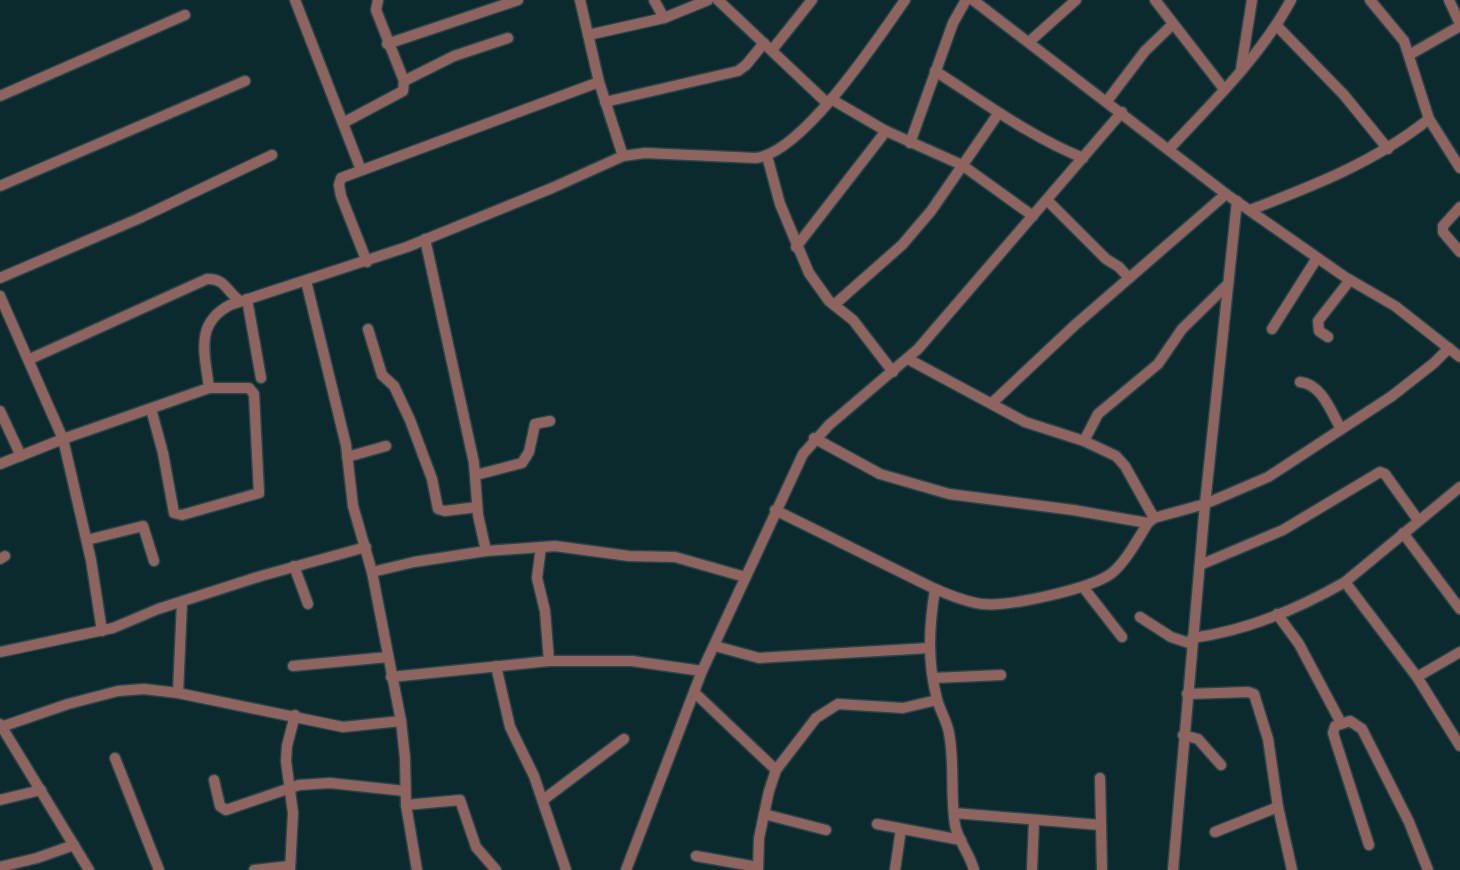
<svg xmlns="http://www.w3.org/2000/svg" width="1460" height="870" viewBox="0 0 1460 870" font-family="Quicksand,sans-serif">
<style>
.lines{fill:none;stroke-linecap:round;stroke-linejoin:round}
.minor-casing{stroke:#27474b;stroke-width:13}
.minor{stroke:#90645e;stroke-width:10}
</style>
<rect width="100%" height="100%" fill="#0a2a2e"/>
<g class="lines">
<defs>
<g id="minor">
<path d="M295,0L361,170"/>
<path d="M580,0L599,82L623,156"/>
<path d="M654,0L664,18"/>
<path d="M718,0L827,103"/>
<path d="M973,0L1226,194L1345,277L1395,306L1460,357"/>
<path d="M1155,0L1224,89"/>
<path d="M1370,0L1404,41L1429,119L1460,168"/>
<path d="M1449,0L1460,24"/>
<path d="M1277,26L1344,95L1388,149"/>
<path d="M588,35L664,18L708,0"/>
<path d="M1029,42L1076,0"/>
<path d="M387,44L518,0"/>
<path d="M772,50L812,0"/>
<path d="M1409,55L1460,26"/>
<path d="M1241,69L1252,0"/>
<path d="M935,71C984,102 1029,136 1083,158"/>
<path d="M404,81L454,56L508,38"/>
<path d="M0,96L185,15"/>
<path d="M831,99L886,131L962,165L1033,216"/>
<path d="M1107,101L1145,51L1173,24"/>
<path d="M605,102L738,71L746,65L764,43"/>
<path d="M343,123L403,91L404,81L376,10L378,0"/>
<path d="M910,143L953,23L966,0"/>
<path d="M1169,149C1213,102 1260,57 1291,0"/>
<path d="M767,156L780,204L809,273L829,301L853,320L893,372"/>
<path d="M0,186L245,81"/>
<path d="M1047,200L1106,259L1119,267L1129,278"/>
<path d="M1460,207L1443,226V232L1460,252"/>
<path d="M1250,210C1313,186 1375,162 1429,119"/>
<path d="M425,239L474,463L478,515L486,551"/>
<path d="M796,247L886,131"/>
<path d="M367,262L341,196L339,185L341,178L599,82"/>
<path d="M0,278L140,218L272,155"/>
<path d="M306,281L346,445L353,506L372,572L401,721L405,758L406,805L417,870"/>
<path d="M0,296L63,439L91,560L102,631"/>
<path d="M247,299L261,378"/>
<path d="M834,305L902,245L931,211L998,114"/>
<path d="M368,329L382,375L394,386L410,420L432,479L438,509L445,511L477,507"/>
<path d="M1272,329L1317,258"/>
<path d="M1328,337L1319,331L1318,321L1350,280"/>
<path d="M30,359L207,279C225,278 227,292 240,301"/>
<path d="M908,359L1025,422L1084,441L1116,456L1125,466L1154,518"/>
<path d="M1300,382C1322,384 1331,412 1341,429"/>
<path d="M209,388C205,354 194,324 230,305L407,247L552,188L623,156L645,153L756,158C803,152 877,40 905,0"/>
<path d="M992,403L1075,325L1226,194"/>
<path d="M0,411L21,456"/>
<path d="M814,438L880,474L949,494L1073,510L1148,523"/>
<path d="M1084,441L1098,414L1158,364L1182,329L1228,284"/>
<path d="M347,457L386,446"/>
<path d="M0,464L63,439L209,388H249L254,394L259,493L182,515L174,513L163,453L151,409"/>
<path d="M476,475L522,463L529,452L535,424L550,421"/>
<path d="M775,510L935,589C950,595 965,602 982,604C1008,607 1091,589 1112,573C1127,560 1137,540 1148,523L1154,518L1205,504L1268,477L1392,396L1434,363L1449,348"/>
<path d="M1403,533L1460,609"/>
<path d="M87,540L143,526L154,561"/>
<path d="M541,547L537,578L545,611L549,661"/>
<path d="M0,559L5,556"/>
<path d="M1200,565L1283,530L1380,472L1385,474L1418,520"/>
<path d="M294,566L308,604"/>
<path d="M372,572L414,562L486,551L555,546L629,556L675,557L745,577"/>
<path d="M1345,582L1417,677L1460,746"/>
<path d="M1083,587L1122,637"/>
<path d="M935,589C929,627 927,661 937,699C940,711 947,721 949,733C955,764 950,794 955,825C958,841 970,854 974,870"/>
<path d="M1277,614L1299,644L1341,723"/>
<path d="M1140,617L1171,637L1192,644"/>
<path d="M1192,638C1246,631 1298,609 1345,582L1460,487"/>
<path d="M715,646L759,658L929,648"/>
<path d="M0,652L113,628L158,609L261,576L366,547"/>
<path d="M293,666L388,657"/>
<path d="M496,666L510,727L534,776L566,870"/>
<path d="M391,677L549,661H632L702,671"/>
<path d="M1417,677L1460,652"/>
<path d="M933,678L1001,675"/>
<path d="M178,693L182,602"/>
<path d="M695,693L776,770"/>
<path d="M1187,694L1248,692L1254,694L1268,739L1278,807L1292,870"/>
<path d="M0,724L89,870"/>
<path d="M1,727L68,704L118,691L144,689L178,693L343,727L401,721"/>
<path d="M1183,735L1198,739L1221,765"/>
<path d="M115,758L159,870"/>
<path d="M1100,778L1102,870"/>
<path d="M214,780L220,806L226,810L299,785L330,783L405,791"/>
<path d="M0,800L41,790"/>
<path d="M543,800L624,739"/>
<path d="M406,805L460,800L476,847L496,870"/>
<path d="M954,813L1100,825"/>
<path d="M764,814L826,830"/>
<path d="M877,824L961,840"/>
<path d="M1215,832L1278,807"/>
<path d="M1369,845L1333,733L1335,726L1350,721L1362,729L1409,822L1428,870"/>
<path d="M696,856L757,867"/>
<path d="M0,867L37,858L74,845"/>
<path d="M254,870L289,866"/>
<path d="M290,870L293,813L286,761L287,746L295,715"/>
<path d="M626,870L702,671L803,454L829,425L918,349L1122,112"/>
<path d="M758,870L759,838L769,791L776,770L816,718L838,704L903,708L937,700"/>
<path d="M895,870L901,829"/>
<path d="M1032,870L1034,820"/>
<path d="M1173,870L1205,504L1237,201"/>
</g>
</defs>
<!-- minor casing -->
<use href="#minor" class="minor-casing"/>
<!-- minor -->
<use href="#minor" class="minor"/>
</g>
</svg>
